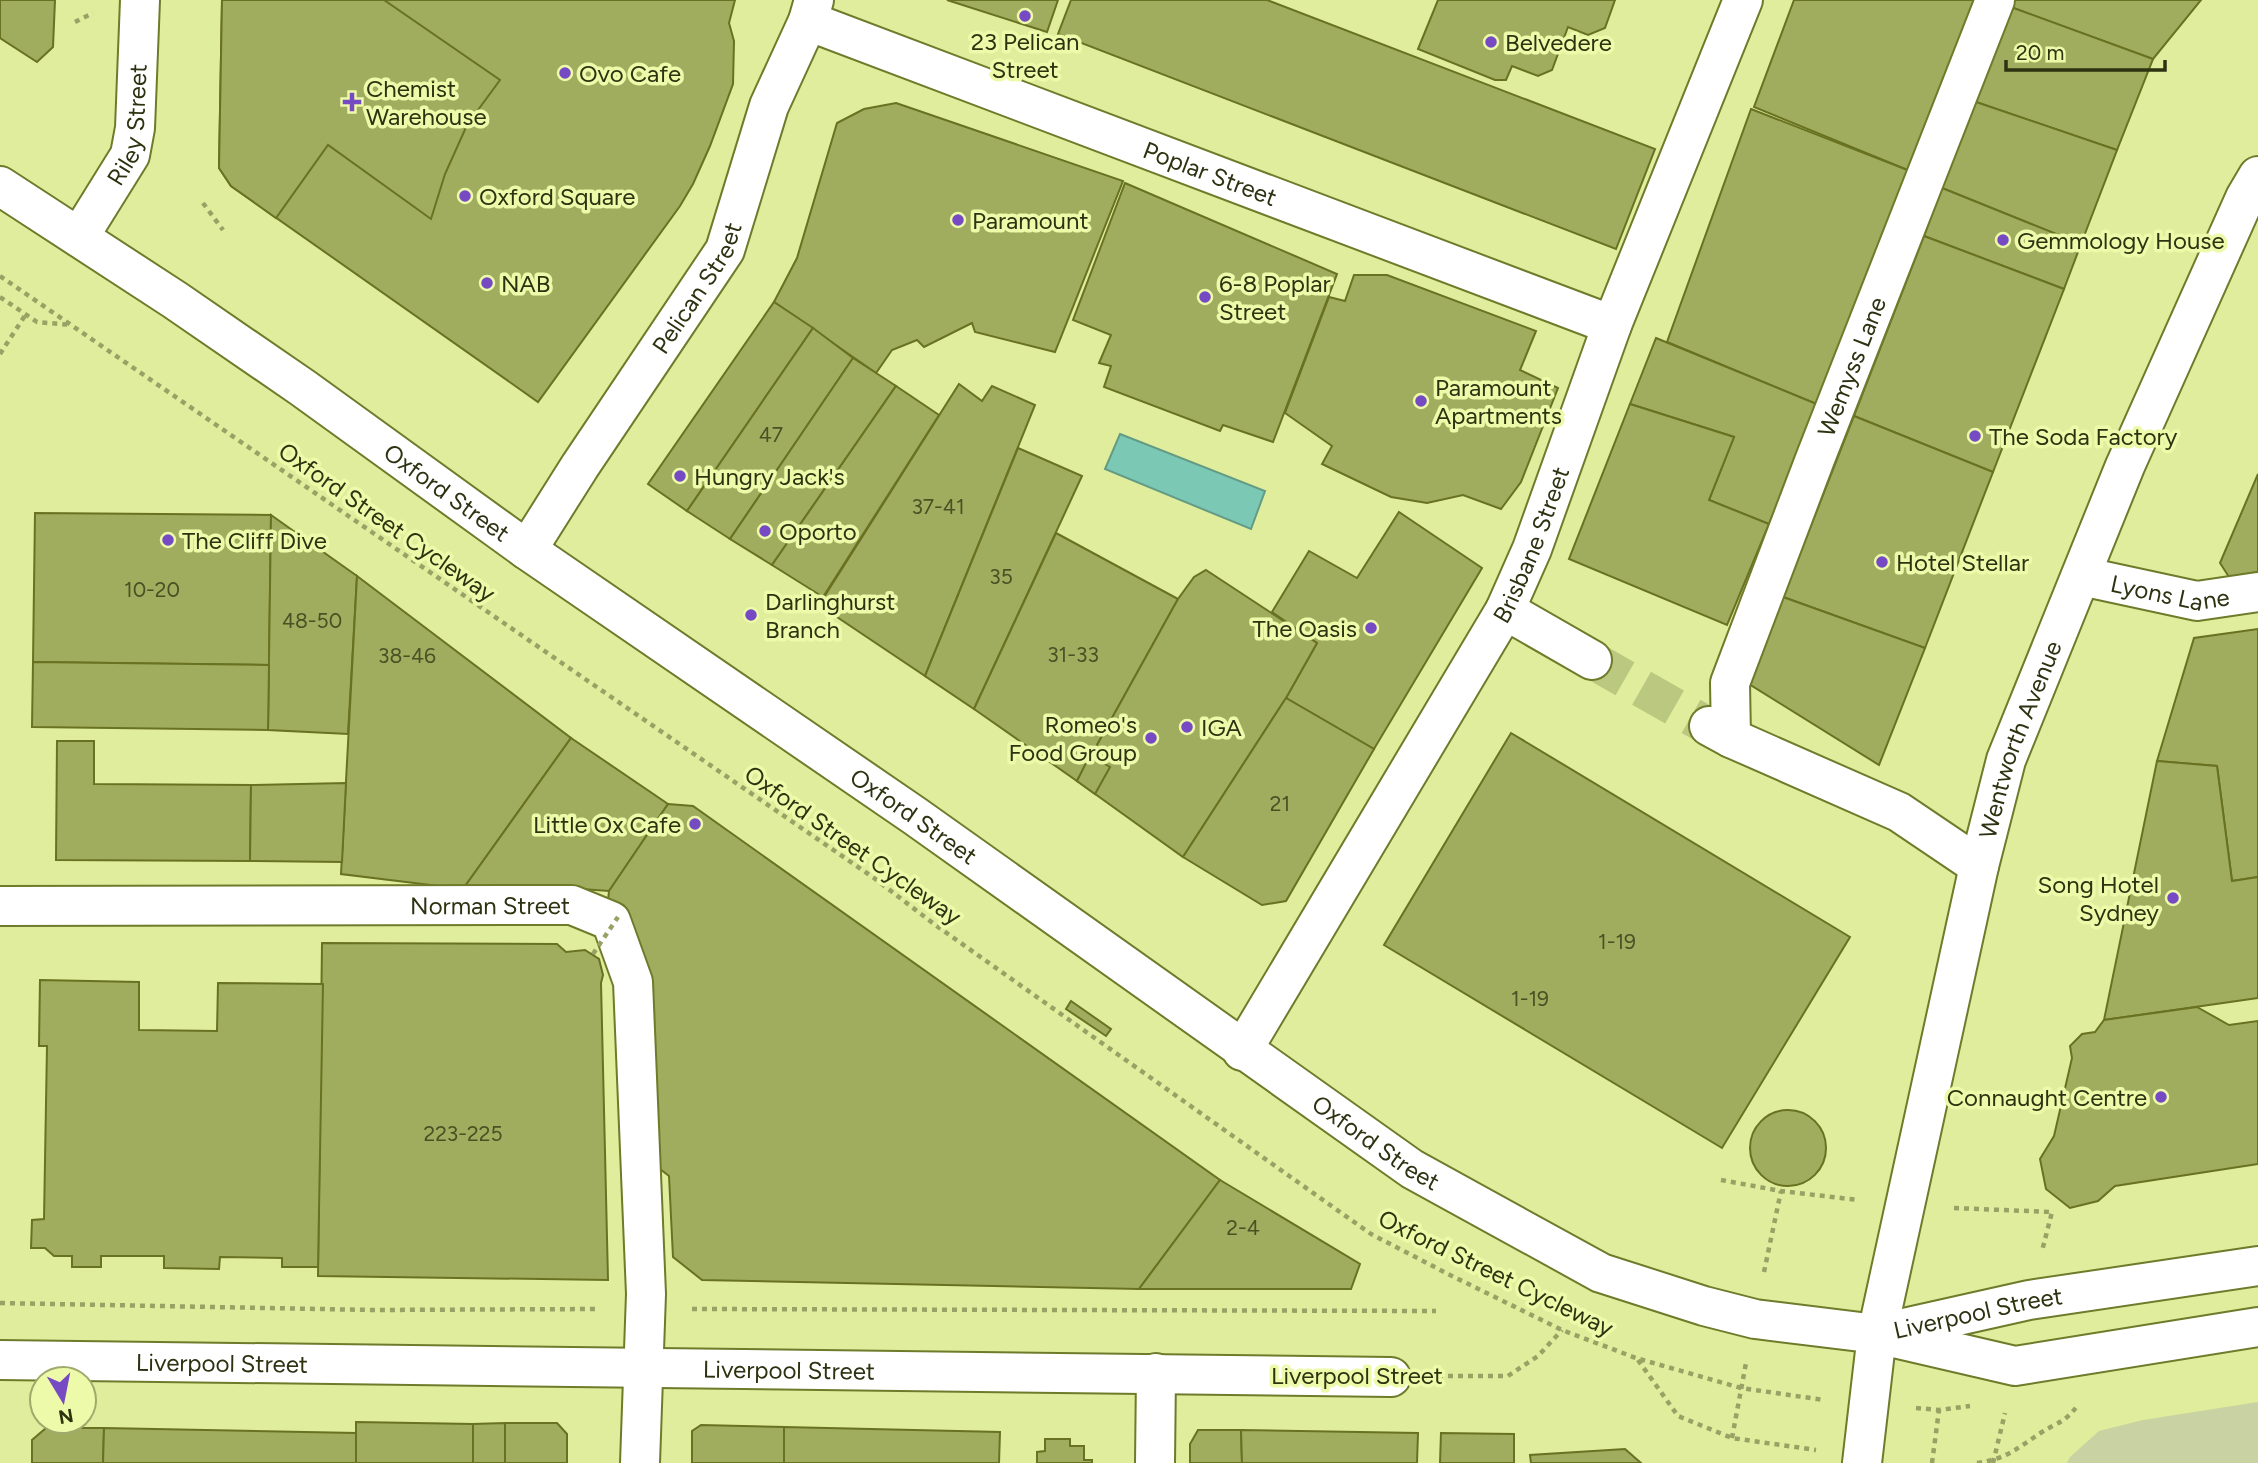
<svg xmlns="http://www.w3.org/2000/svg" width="2258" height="1463" viewBox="0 0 2258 1463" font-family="Figtree,sans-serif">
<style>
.green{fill:#c9d2a2}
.water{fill:#7bc8b5;stroke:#649b84;stroke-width:2}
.building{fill:#a1ad5e;stroke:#687221;stroke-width:2}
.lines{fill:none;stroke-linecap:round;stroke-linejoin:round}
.minor-tunnel{stroke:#bbc880;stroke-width:38;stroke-dasharray:38 19;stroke-linecap:butt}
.minor-casing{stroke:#6f7a2a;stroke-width:42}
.major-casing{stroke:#6f7a2a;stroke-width:42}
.path{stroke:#98a265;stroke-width:4.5;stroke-dasharray:5 5;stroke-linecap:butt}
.minor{stroke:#fff;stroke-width:38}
.major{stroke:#fff;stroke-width:38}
.path-bridge{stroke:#98a265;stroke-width:4.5;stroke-dasharray:5 5;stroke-linecap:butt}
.poi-dot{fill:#764ac3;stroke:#ecfaa9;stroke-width:2.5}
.labels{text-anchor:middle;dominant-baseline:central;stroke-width:7;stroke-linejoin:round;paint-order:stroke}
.number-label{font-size:21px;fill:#4a5124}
.poi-label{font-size:24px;fill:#2d3211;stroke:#ecfaa9;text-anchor:start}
.street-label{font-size:24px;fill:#2d3211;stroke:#ecfaa9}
</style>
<rect width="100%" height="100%" fill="#dfed9c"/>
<!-- green -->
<path class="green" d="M2258,1402V1463H2067L2070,1457L2099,1431L2143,1420Z"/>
<!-- water -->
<path class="water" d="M1120,434L1265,491L1251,529L1105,469Z"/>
<!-- building -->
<g class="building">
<path d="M0,0H55L53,47L37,62L0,38Z"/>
<path d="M222,0H735L729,23L734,41L733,84L710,146L693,184L680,206L538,402L231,186L219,168Z"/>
<path d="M222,0H384L500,80L467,125L445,174L431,219L328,145L276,218L231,186L219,168Z"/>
<path d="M947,0H1058L1047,32Z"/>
<path d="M1071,0H1267L1655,149L1616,249L1058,34Z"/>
<path d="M1438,0H1615L1605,28L1588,35L1568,27L1552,70L1538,76L1512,66L1506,80H1495L1418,49Z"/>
<path d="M1794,0H1975L1910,171L1754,107Z"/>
<path d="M2011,0H2201L2153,59L2008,6Z"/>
<path d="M2008,6L2153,59L2117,150L1976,102Z"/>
<path d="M1976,102L2117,150L2081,244L1942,188Z"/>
<path d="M896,103L1123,181L1055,352L975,332L972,323L924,347L917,340L892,350L876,373L774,302L797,258L837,123L864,109Z"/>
<path d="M1751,109L1910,171L1819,405L1667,342Z"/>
<path d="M1125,183L1337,274L1273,442L1223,425L1220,431L1104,387L1111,366L1099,363L1111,335L1073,320Z"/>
<path d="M1942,188L2081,244L2064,289L1924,236Z"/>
<path d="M1924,236L2064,289L1993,472L1854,416Z"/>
<path d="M1354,275H1387L1536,331L1520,370L1558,388L1521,482L1501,509L1463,495L1427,503L1391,497L1322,464L1332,446L1285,413L1329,297L1345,301Z"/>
<path d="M774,302L813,328L687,511L648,484Z"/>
<path d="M813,328L853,358L730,539L687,511Z"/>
<path d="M1656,338L1819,405L1769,524L1709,500L1734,437L1630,404Z"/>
<path d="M853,358L896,386L772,565L730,539Z"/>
<path d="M959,384L982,401L992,386L1035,405L925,676L819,605Z"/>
<path d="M896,386L939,415L823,597L772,565Z"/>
<path d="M1630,404L1734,437L1709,500L1769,524L1727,625L1569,559Z"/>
<path d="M1854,416L1993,472L1925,648L1783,597Z"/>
<path d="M1018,448L1082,476L974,709L925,676Z"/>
<path d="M2258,474V572L2229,577L2220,563Z"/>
<path d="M1399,512L1482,568L1374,749L1286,698L1317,643L1272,612L1309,551L1357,578Z"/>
<path d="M35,513L271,515L269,665L33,662Z"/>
<path d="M271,515L357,576L348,734L268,730Z"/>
<path d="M1056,533L1178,599L1077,781L974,709Z"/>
<path d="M1206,570L1317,643L1286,698L1183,857L1077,781L1178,599L1194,577Z"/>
<path d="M357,576L571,738L463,889L341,874Z"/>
<path d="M1783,597L1925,648L1879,765L1749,684Z"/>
<path d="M2258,629V877L2232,881L2217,766L2157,761L2194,638Z"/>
<path d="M33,662L269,665L268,730L32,727Z"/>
<path d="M1286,698L1374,749L1286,901L1262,905L1183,857Z"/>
<path d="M1511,733L1850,937L1722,1148L1384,945Z"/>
<path d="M571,738L668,804L609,891L581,889H463Z"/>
<path d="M57,741H94V784L251,785L250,861L56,860Z"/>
<path d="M1090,755L1110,767L1095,794L1077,781Z"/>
<path d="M2157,761L2217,766L2232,881L2258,877V998L2104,1020Z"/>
<path d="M346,783L342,862L250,861L251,785Z"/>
<path d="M668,804L693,806L1220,1180L1139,1289L702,1280L673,1257L669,1176L660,1169L646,982L608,901L609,891Z"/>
<path d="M322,943L557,944L566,952L585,950L599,959L603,975L601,983L608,1280L318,1276Z"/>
<path d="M40,980L139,982V1030L217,1031L218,983L323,984L318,1267H282V1258L220,1257L219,1269L164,1268V1256H101V1267H72V1256H54L45,1248H31L32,1220L44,1219L47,1046H39Z"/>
<path d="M1071,1001L1111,1029L1106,1036L1066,1009Z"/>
<path d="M2197,1007L2229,1025L2258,1021V1164L2115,1186L2098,1201L2070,1208L2046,1189L2040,1159L2054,1136L2072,1058L2070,1046L2082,1034L2095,1032L2104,1020Z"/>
<circle cx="1788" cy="1148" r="38"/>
<path d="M1220,1180L1360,1264L1351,1289H1139Z"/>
<path d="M356,1422L473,1424V1463H356Z"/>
<path d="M505,1423V1463H473V1424Z"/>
<path d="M505,1423H557L567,1434V1463H505Z"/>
<path d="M701,1425L784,1427V1463H692V1431Z"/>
<path d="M784,1427L1000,1432L999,1463H784Z"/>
<path d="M46,1428H104L103,1463H32V1440Z"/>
<path d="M104,1428L356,1433V1463H103Z"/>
<path d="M1198,1430H1241L1242,1463H1190V1444Z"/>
<path d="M1241,1430L1418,1433L1417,1463H1242Z"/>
<path d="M1441,1433L1514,1434V1463H1440Z"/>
<path d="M1045,1439H1070V1446H1084V1460H1092V1463H1037V1452L1045,1451Z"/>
<path d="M1625,1449L1641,1463H1531L1530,1455Z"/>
</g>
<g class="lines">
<!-- minor-tunnel -->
<path class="minor-tunnel" d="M1592,660L1708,726"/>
<defs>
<g id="minor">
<path id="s1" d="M808,21L1612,325"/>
<path id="s2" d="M79,237L130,155L135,128L140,0"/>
<path id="s3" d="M527,550L580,466L725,250L769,106L808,21L814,0"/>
<path id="s4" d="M2081,576L2197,601L2258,592"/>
<path d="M1505,610L1592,660"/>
<path d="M1709,726L1731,738L1899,812L1979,866"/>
<path id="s5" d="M1731,738L1730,683L1815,459L1995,0"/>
<path id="s6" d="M0,906L572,905L611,921L633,982L646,1294L640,1463"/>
<path id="s7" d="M1242,1051L1505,610L1532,549L1612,325L1743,0"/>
<path id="s8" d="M0,1360L1391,1377"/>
<path d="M1155,1463L1156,1373"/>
</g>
<g id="major">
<path id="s9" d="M0,186L175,300L303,388L527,550L915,816L1412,1169L1601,1273L1704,1306L1755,1319L1877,1334L2015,1366L2258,1327"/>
<path id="s10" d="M1886,1332L2029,1300L2258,1266"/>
<path id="s11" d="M1862,1463L1877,1334L1979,866L2006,760L2125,466L2245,198L2258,176"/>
</g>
</defs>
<!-- minor casing -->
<use href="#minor" class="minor-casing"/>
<!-- major casing -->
<use href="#major" class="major-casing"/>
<!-- path -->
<g class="path">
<path d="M75,22L93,13"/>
<path d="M203,203L223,230"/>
<path d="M0,276L874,878L934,924L1371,1234L1450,1275L1562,1330L1636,1358L1741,1388L1824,1400"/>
<path d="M0,297L37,322L72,325"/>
<path d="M0,354L26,314"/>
<path d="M1721,1180L1781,1191L1858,1200"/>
<path d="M1954,1208L2052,1212L2042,1251"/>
<path d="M1764,1272L1781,1191"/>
<path d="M0,1303L372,1310L599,1309"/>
<path d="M692,1309L1436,1311"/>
<path d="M1638,1360L1678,1416L1732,1438L1816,1450"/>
<path d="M1438,1376H1508L1538,1356L1562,1330"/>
<path d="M1916,1408L1939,1410L1970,1406"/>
<path d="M1732,1438L1746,1363"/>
<path d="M1932,1463L1939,1410"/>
<path d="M1977,1463C2007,1459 2019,1447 2042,1432C2060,1421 2064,1423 2078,1405"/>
<path d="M1993,1463L2005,1413"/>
</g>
<!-- minor -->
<use href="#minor" class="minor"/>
<!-- major -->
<use href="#major" class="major"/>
<!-- path-bridge -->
<path class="path-bridge" d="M593,954L618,917"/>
</g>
<!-- markers -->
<g class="poi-dot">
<circle cx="1025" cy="16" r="7"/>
<circle cx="1491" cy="42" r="7"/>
<circle cx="565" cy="73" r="7"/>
<path d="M348.5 91.5h7v7h7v7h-7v7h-7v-7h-7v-7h7z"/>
<circle cx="465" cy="196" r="7"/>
<circle cx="958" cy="220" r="7"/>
<circle cx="2003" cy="240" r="7"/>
<circle cx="487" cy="283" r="7"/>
<circle cx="1205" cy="297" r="7"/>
<circle cx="1421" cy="401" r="7"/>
<circle cx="1975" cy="436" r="7"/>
<circle cx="680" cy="476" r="7"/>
<circle cx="765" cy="531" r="7"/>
<circle cx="168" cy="540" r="7"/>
<circle cx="1882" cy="562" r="7"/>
<circle cx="751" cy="615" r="7"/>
<circle cx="1371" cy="628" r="7"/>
<circle cx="1187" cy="727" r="7"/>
<circle cx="1151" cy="738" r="7"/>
<circle cx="695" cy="824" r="7"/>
<circle cx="2173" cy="898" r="7"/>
<circle cx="2161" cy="1097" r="7"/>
</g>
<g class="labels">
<!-- number labels -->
<g class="number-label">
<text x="771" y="434">47</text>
<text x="938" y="506">37-41</text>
<text x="1001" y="576">35</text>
<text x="152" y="589">10-20</text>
<text x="312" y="620">48-50</text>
<text x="1073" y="654">31-33</text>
<text x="407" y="655">38-46</text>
<text x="1280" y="803">21</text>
<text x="1617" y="941">1-19</text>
<text x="1530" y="998">1-19</text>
<text x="463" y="1133">223-225</text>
<text x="1243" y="1227">2-4</text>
</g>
<!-- poi labels -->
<g class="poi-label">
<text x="1025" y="41" text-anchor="middle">23 Pelican<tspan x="1025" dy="28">Street</tspan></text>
<text x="1505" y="42">Belvedere</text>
<text x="579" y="73">Ovo Cafe</text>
<text x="366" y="88">Chemist<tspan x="366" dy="28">Warehouse</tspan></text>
<text x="479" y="196">Oxford Square</text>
<text x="972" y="220">Paramount</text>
<text x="2017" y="240">Gemmology House</text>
<text x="501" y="283">NAB</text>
<text x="1219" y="283">6-8 Poplar<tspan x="1219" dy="28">Street</tspan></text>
<text x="1435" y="387">Paramount<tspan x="1435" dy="28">Apartments</tspan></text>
<text x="1989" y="436">The Soda Factory</text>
<text x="694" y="476">Hungry Jack's</text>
<text x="779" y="531">Oporto</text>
<text x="182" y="540">The Cliff Dive</text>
<text x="1896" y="562">Hotel Stellar</text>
<text x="765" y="601">Darlinghurst<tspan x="765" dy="28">Branch</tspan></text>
<text x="1357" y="628" text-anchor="end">The Oasis</text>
<text x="1137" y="724" text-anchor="end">Romeo's<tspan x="1137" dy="28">Food Group</tspan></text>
<text x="1201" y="727">IGA</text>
<text x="681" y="824" text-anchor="end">Little Ox Cafe</text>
<text x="2159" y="884" text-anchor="end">Song Hotel<tspan x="2159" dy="28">Sydney</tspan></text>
<text x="2147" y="1097" text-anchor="end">Connaught Centre</text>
</g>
<!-- street labels -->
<g class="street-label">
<text stroke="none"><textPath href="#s2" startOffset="126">Riley Street</textPath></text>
<text stroke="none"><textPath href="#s1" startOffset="430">Poplar Street</textPath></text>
<text stroke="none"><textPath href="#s3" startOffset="313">Pelican Street</textPath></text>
<text stroke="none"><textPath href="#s5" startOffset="394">Wemyss Lane</textPath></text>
<text stroke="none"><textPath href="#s9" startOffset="542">Oxford Street</textPath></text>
<text transform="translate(387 522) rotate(35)">Oxford Street Cycleway</text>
<text stroke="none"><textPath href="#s7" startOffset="584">Brisbane Street</textPath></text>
<text stroke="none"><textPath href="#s4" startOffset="91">Lyons Lane</textPath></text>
<text stroke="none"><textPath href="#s11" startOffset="742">Wentworth Avenue</textPath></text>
<text stroke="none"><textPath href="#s9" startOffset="1110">Oxford Street</textPath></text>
<text transform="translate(853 845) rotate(35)">Oxford Street Cycleway</text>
<text stroke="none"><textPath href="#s6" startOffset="490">Norman Street</textPath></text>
<text stroke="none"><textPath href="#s9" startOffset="1676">Oxford Street</textPath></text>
<text transform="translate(1496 1273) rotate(26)">Oxford Street Cycleway</text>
<text stroke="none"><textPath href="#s10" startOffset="94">Liverpool Street</textPath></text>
<text stroke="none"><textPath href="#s8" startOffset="222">Liverpool Street</textPath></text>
<text stroke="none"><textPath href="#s8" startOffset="789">Liverpool Street</textPath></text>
<text x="1357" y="1375">Liverpool Street</text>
</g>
</g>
<!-- north arrow -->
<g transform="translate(63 1400) rotate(170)"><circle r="33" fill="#ecfaa9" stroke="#a0aa6c" stroke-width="2"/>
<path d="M0-5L12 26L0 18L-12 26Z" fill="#764ac3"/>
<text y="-10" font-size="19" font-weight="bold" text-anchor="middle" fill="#2d3211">N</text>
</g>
<!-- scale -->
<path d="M2006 60v10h159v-10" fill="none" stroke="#2d3211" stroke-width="3.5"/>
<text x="2016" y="60" font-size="21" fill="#2d3211" stroke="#ecfaa9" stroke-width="5" paint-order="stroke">20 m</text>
</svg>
